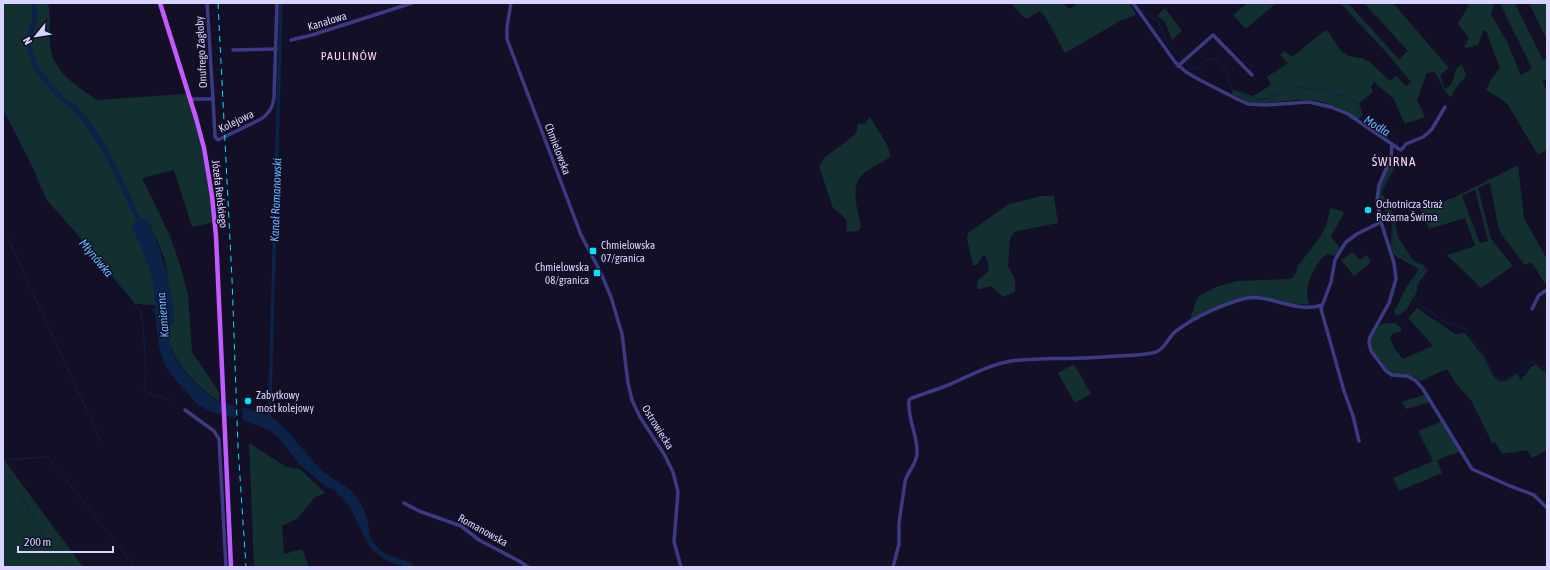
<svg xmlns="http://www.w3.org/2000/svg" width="1550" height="570" viewBox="0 0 1550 570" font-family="'Asap Condensed',sans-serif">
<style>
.green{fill:#12302f;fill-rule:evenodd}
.water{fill:#0c2248}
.pier{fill:#130f26}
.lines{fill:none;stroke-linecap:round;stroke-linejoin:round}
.stream{stroke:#0c2248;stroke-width:1}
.canal{stroke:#0c2248;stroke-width:3.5}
.river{stroke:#0c2248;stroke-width:5.5}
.minor{stroke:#3d3a85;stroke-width:3.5}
.major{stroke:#c25bff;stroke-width:4.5}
.rail{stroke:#00e5ff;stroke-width:1;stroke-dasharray:6 5;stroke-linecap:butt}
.poi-dot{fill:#00e5ff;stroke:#130f26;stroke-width:1.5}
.labels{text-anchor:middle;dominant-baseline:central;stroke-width:3;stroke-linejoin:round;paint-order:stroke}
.street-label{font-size:11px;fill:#d9d4ff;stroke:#130f26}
.poi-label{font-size:11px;fill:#d9d4ff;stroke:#130f26;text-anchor:start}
.neighbourhood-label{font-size:12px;letter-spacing:1px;fill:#ffd6f0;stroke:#130f26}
.water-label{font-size:12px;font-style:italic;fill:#62b6ff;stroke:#130f26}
.quarter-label{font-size:13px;letter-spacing:1px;fill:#ffd6f0;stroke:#130f26}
</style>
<rect width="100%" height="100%" fill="#130f26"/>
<!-- green -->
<g class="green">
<path d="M3,3H48C51,16 49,29 50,43C51,71 77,86 97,100L185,94L191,99L196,118L215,222L192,227L174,170L142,178L170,236L180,265L188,295L192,352L219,392V401C197,386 175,366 169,339C167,326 167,312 167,299C167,288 168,276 166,266C163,250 154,235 148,220L144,219L139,220L156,256L164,306L135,304L78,235L47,200L32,166L3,109Z"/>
<path d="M1010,3H1063L1069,9L1078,3H1130L1136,15L1120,21L1065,53L1046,18L1040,11L1026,19Z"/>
<path d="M1247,3H1276L1246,29L1233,15Z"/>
<path d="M1340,3H1348L1399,59L1408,51L1364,3H1393L1449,68L1440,75L1445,89L1451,85L1457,68L1462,64L1466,75L1464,79L1459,83L1451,97C1442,91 1441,79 1434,72L1427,73L1417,100L1425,117L1405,124L1393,98L1374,82L1371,87L1373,92L1359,103L1363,115L1358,119C1343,110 1327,101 1310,100C1289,98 1266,107 1245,101C1241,99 1236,96 1232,94L1233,89L1253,96L1271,85L1267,77L1288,63L1280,55L1285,51L1292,57L1323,32L1327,30L1341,51L1349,56L1361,58L1370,62L1390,81L1396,76L1406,86L1411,82L1385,51Z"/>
<path d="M1470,3H1494L1491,14L1507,42L1521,75L1532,69L1500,3H1515L1543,60L1547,57V79L1542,81L1547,91V150L1538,155L1508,105L1501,99L1486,90L1490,81L1500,68L1486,31H1483L1478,45L1467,48L1464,47L1469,38L1458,24Z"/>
<path d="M1529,3H1547V40Z"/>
<path d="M1165,8L1182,31L1172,40L1165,22L1157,16Z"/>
<path d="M870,117L886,143L891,156C882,163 872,167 864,173C848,186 859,212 861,228L858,231L846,232L847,221L844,217L833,208L819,166L824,158L856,134L858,124H865L868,119Z"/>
<path d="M1390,164L1396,166L1383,189L1382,194L1391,206L1398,237L1412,259L1424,266L1428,270L1417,285V292L1406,310L1397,316L1394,312L1406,288L1419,269L1394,255L1391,246L1392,220C1372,196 1378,189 1390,164Z"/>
<path d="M1518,165L1524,218L1547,259V286L1531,262L1525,265L1501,234L1498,226L1490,183L1478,188L1491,239L1513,266L1481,288L1447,255L1475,246L1465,218L1429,229L1420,210L1455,197ZM1475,190L1488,241L1480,243L1462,196Z"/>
<path d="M1041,196H1054L1058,223L1014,232L1010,239L1008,266L1015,279V292L1003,297L991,286L980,289H977L978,280C990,271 991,270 985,256H982L977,265H973L967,239L968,233L1009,204Z"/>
<path d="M1330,208L1342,211L1344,214L1331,236L1340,248L1335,256L1327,254C1317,260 1310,277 1307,289C1307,294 1308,300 1309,305L1287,303L1250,296L1221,305L1190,320L1196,301L1199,296L1219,286L1237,281L1291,279L1296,273L1298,266L1320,237L1327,223Z"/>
<path d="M1353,252L1360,260L1367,255L1371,262L1354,276L1341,260Z"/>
<path d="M1417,308L1455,334L1465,333L1484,357L1492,375L1499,381L1504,382L1518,374L1520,381L1532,366L1535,365L1547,373V450L1532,458L1527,450L1502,454L1495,442L1492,443L1471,400L1457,385L1447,369L1421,381L1410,376L1393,374L1387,370L1372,351L1370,344L1371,338L1378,326L1386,323H1395L1401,328L1402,331L1392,334L1390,339L1395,349L1403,359L1433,346L1408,318Z"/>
<path d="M1074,364L1091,394L1075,403L1058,373Z"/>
<path d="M1426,394L1431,402L1406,409L1402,402Z"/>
<path d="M1443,421L1461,451L1437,460L1442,473L1399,491L1393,478L1433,461L1418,431Z"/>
<path d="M249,443L286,467L300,469L325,493L314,498L297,519L282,526L284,554L302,549L309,567H254Z"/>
<path d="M3,456L7,464L83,567H3Z"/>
</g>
<!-- water -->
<path class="water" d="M144,219L148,220C163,256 172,283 174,322L168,326C169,336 170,346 174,355C180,370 206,396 221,402C238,408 259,409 275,420C294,434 304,454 321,469C330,478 350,487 357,497C364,506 367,520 370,531L363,533L348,504L334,490L325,486L300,465L279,438L269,430L246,421L211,412L196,403L168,371L163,360L159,347L155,313L152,310L155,309C156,278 145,256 133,229H131L133,224Z"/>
<!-- pier -->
<path class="pier" d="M235,404L242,406L243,423L236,421Z"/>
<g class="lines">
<!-- stream -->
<g class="stream">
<path d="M1138,3L1143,12L1158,21L1168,45L1184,59"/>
<path d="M1186,62L1189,68L1192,69L1199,67L1206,59H1216L1225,70L1232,89L1249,97L1257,99L1269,98L1294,87L1326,90L1337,95L1348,96C1359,103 1357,114 1363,119C1376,128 1397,129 1398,148"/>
<path d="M3,109L32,166L47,200L78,235L122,286L140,311L143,326L146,373L144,389L148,392L172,401"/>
<path d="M1398,151C1400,167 1382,179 1381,196L1393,217V237L1395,249L1400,254L1409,260L1423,265L1425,267L1412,285L1416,301L1419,305L1448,323L1459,326L1467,331L1485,356L1493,374L1500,380H1505L1526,369L1531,362L1547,369"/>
<path d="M3,227L102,444"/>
<path d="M197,408L201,405"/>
<path d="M3,460L48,457L135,567"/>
<path d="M3,466L55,554L67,567"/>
</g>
<!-- canal -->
<g class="canal">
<path d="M270,397L281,3"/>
<path d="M268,421L270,414V401"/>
</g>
<!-- river -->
<g class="river">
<path d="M34,3L35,19L29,40L31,54L37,70L62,99L74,107L92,129L109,157L142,227"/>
<path d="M363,526C367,539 375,552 388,558C396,562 404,561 411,567"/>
</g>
<!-- minor -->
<g class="minor">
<path d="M207,3L213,99"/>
<path d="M511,3L507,27V39L581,235L600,271L611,297L622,334L628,383L632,400L640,417L664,454L673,472L678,492L674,542L681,567"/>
<path d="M1133,3L1175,62L1186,72L1198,79L1237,99L1248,104L1265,105L1309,102L1331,107L1348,114L1399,149"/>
<path d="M291,40L312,35L412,3"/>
<path d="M233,50L276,49"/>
<path d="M1178,66L1213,35L1252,75"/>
<path d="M191,99H213L215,137L218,140L261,119C269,114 273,107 274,98L277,3"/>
<path d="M1392,144L1391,158L1379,185L1377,200L1381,222L1394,263L1396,279L1389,303L1370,337L1369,343L1371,351L1386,371L1392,375L1407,376L1416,381L1423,389L1472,469L1510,486L1534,495L1547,508"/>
<path d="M1401,150L1406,144L1423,137L1428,133L1432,129L1445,107"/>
<path d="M1532,309L1539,295L1547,290"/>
<path d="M185,410L214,431L219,439L226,567"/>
<path d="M1359,441L1353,416L1344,391L1321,309L1331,282L1335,260L1342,248L1346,242L1357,234L1381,222"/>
<path d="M404,503L419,511L461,526L479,540L519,561L528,567"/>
<path d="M893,567L899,544V523L905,482C907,471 917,465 917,453C918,435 907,419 909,400L912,398C923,394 935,390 946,386C967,377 988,365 1011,361C1034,358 1057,359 1080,358C1092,358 1104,357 1117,356C1129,355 1143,356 1156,352C1166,348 1168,337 1176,331C1196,316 1223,304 1247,298C1268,294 1299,314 1322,305"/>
</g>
<!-- major -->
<path class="major" d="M160,3L196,118L204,148L212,196L216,236L231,567"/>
<!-- rail -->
<path class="rail" d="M218,3L232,279L238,447L246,567"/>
</g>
<!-- markers -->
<g class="poi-dot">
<circle cx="1368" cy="210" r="4"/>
<rect x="589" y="247" width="8" height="8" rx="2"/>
<rect x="593" y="269" width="8" height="8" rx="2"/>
<circle cx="248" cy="401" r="4"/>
</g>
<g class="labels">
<!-- street labels -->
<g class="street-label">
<text transform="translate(327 21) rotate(-17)">Kanałowa</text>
<text transform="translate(201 52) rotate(-93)">Onufrego Zagłoby</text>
<text transform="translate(236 121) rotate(-26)">Kolejowa</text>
<text transform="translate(558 149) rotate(69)">Chmielowska</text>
<text transform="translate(220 194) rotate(83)">Józefa Reńskiego</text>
<text transform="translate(658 427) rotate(58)">Ostrowiecka</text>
<text transform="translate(483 530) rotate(29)">Romanowska</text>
</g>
<!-- poi labels -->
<g class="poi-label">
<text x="1376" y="204">Ochotnicza Straż<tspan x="1376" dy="13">Pożarna Świrna</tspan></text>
<text x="601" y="245">Chmielowska<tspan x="601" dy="13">07/granica</tspan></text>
<text x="589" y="267" text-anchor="end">Chmielowska<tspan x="589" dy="13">08/granica</tspan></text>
<text x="256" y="395">Zabytkowy<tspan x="256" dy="13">most kolejowy</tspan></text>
</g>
<!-- neighbourhood labels -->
<g class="neighbourhood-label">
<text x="349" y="56">PAULINÓW</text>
</g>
<!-- water labels -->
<g class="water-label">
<text transform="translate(1377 126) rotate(32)">Modła</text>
<text transform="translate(276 200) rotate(-88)">Kanał Romanowski</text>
<text transform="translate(96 258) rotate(50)">Młynówka</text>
<text transform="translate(163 315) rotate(-95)">Kamienna</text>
</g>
<!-- quarter labels -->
<g class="quarter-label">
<text x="1394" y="161">ŚWIRNA</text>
</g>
</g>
<!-- border -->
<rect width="1550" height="570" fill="none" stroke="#d9d4ff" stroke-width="8"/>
<!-- north arrow -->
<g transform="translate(36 36) rotate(240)" stroke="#130f26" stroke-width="3" paint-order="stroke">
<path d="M0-3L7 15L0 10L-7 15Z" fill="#d9d4ff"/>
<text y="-6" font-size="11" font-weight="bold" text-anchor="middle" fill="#d9d4ff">N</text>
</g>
<!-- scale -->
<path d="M18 546v6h95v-6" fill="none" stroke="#d9d4ff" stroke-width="2"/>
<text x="24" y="546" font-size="12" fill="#d9d4ff" stroke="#130f26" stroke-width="3" paint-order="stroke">200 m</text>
</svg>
